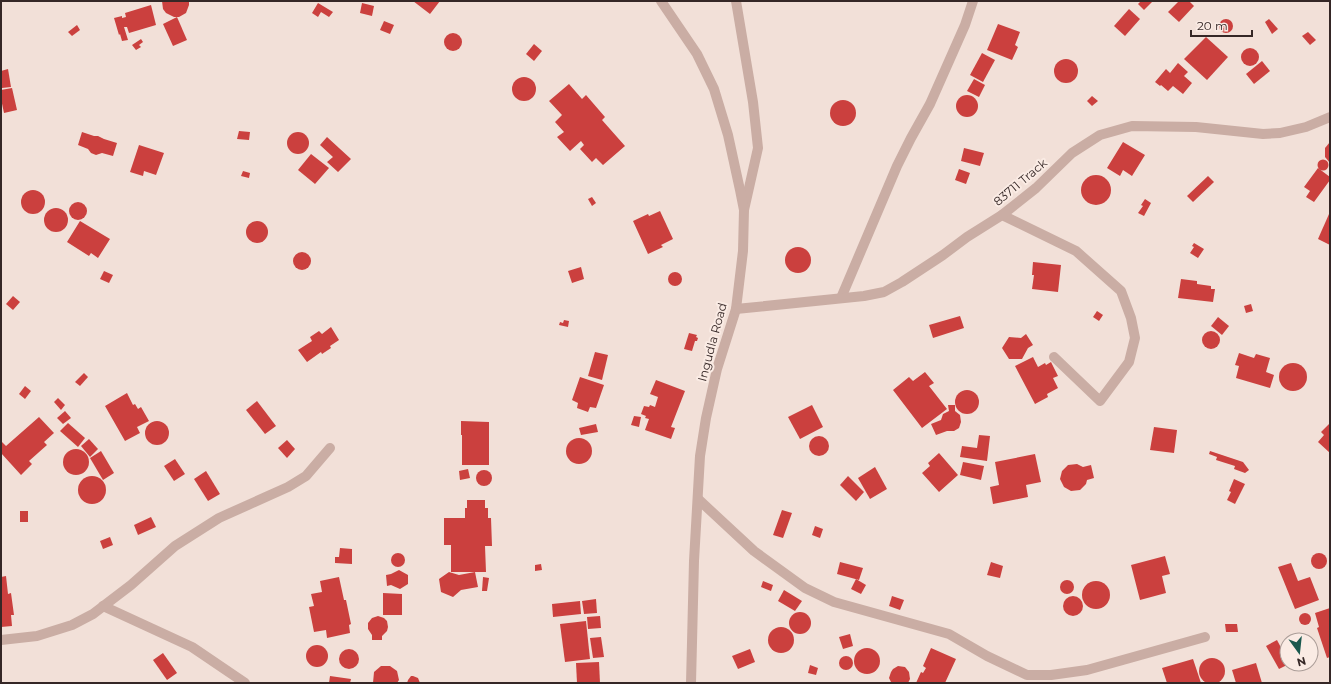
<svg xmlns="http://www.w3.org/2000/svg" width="1331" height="684" viewBox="0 0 1331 684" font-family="Montserrat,sans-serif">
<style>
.building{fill:#cb403e}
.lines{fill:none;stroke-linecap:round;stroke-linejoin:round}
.service{stroke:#caada4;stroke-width:10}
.minor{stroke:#caada4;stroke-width:10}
.tertiary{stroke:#caada4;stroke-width:10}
.labels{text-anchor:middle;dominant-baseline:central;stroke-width:4;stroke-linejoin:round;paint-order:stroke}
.street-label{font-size:12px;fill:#352726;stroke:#faebe4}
</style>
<rect width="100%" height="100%" fill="#f2e0d8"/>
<!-- building -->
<g class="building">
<path d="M162,1H189V5L186,13L179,17H174L166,13L163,9Z"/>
<path d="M413,1H440L430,14Z"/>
<path d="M1141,1H1151L1152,2L1144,10L1138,4Z"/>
<path d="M1179,1H1189L1194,6L1179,22L1168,12Z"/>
<path d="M318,3L333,12L329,17L321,12L318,17L312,13Z"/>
<path d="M362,3L374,6L372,16L360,13Z"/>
<path d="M151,5L156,25L129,33L127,27H124L128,40L122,41L120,34L119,35L114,18L122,16V18L126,17L125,13Z"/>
<path d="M1129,9L1140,19L1125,36L1114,26Z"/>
<path d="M177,17L187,40L173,46L163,24Z"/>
<path d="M1269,19L1278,29L1272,34L1265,22Z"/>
<circle cx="1226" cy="26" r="7"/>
<path d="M384,21L394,25L390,34L380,30Z"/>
<path d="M998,24L1020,32L1015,45L1018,47L1012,60L987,50Z"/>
<path d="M77,25L80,30L72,36L68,32Z"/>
<path d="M1308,32L1316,40L1310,45L1302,36Z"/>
<circle cx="453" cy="42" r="9"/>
<path d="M1206,37L1228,57L1207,80L1184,59Z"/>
<path d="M141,39L143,42L139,45L141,47L136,50L132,45Z"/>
<path d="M534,44L542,51L534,61L526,54Z"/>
<circle cx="1250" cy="57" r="9"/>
<path d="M982,53L995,60L983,82L970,75Z"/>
<circle cx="1066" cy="71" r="12"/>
<path d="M1262,61L1270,71L1254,84L1246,74Z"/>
<path d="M1178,63L1188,72L1184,76L1192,83L1183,94L1173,86L1168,91L1161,85L1160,86L1155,82L1166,69L1170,73Z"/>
<path d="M8,69L11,87L2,88L1,71Z"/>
<circle cx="524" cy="89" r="12"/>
<path d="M974,79L985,85L979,97L967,91Z"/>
<path d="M569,84L582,99L586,95L605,117L602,120L625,146L603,165L596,158L592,162L580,149L584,145L581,141L570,151L557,137L564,132L555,122L562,115L549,101Z"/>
<path d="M12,88L17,110L4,113L1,99V90Z"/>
<circle cx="967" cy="106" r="11"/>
<path d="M1092,96L1098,101L1092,106L1087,101Z"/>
<circle cx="843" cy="113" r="13"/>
<path d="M239,131L250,132L249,140L237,139Z"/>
<path d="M82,132L94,136H98L104,139L117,143L113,156L102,153L96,155L91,153L88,149L78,145Z"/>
<circle cx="298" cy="143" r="11"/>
<path d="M327,137L351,159L338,172L327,162L333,157L320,145Z"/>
<path d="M1123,142L1145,155L1132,176L1123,170L1120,176L1107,168Z"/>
<path d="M1330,142V163L1325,157V148Z"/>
<path d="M139,145L164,153L156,175L144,171L143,176L130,172Z"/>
<path d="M964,148L984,153L980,166L961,161Z"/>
<path d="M311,154L329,168L315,184L298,170Z"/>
<circle cx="1323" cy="165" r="5.5"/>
<path d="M1318,168L1330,177V180L1314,202L1306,197L1310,191L1304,187Z"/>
<path d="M959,169L970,173L966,184L955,180Z"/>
<path d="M243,171L250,173L249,178L241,176Z"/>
<circle cx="1096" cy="190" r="15"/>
<path d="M1208,176L1214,182L1193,202L1187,196Z"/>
<circle cx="33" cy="202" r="12"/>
<path d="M592,197L596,203L592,206L588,199Z"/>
<path d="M1145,199L1151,203L1144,216L1138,213L1143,206L1141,205Z"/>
<circle cx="78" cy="211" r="9"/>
<circle cx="56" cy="220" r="12"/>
<path d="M660,211L673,239L661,245L663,247L648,254L633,221L648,214L649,216Z"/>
<path d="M1329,214L1330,215V245L1318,239Z"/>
<path d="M80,221L110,239L98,258L91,253L89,256L67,242Z"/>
<circle cx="257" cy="232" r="11"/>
<path d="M1194,243L1204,249L1198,258L1190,253L1194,247L1192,246Z"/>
<circle cx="798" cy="260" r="13"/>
<circle cx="302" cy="261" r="9"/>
<path d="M1033,262L1061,265L1058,292L1032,289L1034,275H1032Z"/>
<path d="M581,267L584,279L572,283L568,271Z"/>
<path d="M104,271L113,275L109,283L100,279Z"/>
<circle cx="675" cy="279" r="7"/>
<path d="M1181,279L1197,281V284L1211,286V289H1215L1213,302L1178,298Z"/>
<path d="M13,296L20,302L13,310L6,304Z"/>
<path d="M1251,304L1253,311L1246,313L1244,306Z"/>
<path d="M1097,311L1103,315L1099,321L1093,317Z"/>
<path d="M960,316L964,328L933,338L929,325Z"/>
<path d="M1218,317L1229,326L1222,335L1211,326Z"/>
<path d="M564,320L569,321L568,327L559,325L560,322L563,323Z"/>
<path d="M331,327L339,340L330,346L331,348L322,354L321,352L307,362L298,350L312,341L310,337L319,331L322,334Z"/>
<circle cx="1211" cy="340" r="9"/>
<path d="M689,333L697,335L696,337L698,338L697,341H695L692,351L684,349Z"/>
<path d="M1026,334L1033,345L1028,348L1022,359H1009L1002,348L1009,337L1021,338Z"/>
<path d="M595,352L608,355L602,380L588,376Z"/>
<path d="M1239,353L1254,358L1256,354L1270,358L1266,372L1274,375L1270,388L1236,378L1239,366L1235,365Z"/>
<path d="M1033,357L1038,367L1045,363L1046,365L1051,362L1058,376L1053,378L1058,388L1047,394L1048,397L1035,404L1015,366Z"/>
<circle cx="1293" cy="377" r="14"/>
<path d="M925,372L934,383L929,386L947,409L922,428L893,390L909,377L913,381Z"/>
<path d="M84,373L88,377L80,386L75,382Z"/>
<path d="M580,377L604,385L596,408L590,407L588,412L577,408L578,403L572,400Z"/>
<path d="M656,380L685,391L671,427L675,428L671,439L645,430L649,419L645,418L646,416L641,414L644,406L649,407L650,405L655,407L658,397L650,394Z"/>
<path d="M25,386L31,391L25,399L19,394Z"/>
<circle cx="967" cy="402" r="12"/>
<path d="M127,393L133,405L135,404L138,409L141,407L149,421L137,427L140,433L125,441L105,406Z"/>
<path d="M58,398L65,405L61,410L54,402Z"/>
<path d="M257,401L276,426L265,434L246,410Z"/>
<path d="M812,405L823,427L800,439L788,417Z"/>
<path d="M948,405H955V411L960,415L961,422L959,428L954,431H947L936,435L931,424L941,420L943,414L949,411Z"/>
<path d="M65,411L71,418L63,424L57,418Z"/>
<path d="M634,416L641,417L639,427L631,425Z"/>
<path d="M39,417L54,433L44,442L47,445L29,461L32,464L21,475L1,453V443L2,442L6,446Z"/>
<path d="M461,421L489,422V465H462V435H461Z"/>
<circle cx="157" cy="433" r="12"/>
<path d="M68,423L85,438L78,447L60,431Z"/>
<path d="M1330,423V453L1318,442L1324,435L1321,432Z"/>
<path d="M596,424L598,432L581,435L579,428Z"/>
<path d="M1154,427L1177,430L1174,453L1150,450Z"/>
<path d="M979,435L990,436L987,461L960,457L962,446L977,448Z"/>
<circle cx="819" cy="446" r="10"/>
<circle cx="579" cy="451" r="13"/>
<path d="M89,439L98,449L90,457L81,446Z"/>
<path d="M287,440L295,449L287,458L278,448Z"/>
<circle cx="76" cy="462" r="13"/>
<path d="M101,451L114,473L103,480L90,458Z"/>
<path d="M1210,451L1243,462L1249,470L1245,473L1234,469L1235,466L1216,460L1217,457L1209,454Z"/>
<path d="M939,453L958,475L939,492L922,473L930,466L928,463Z"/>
<path d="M1035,454L1041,482L1026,485L1028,497L993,504L990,487L999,485L995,462Z"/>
<path d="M175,459L185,474L174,481L164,466Z"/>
<path d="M963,462L984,466L981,480L960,475Z"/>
<path d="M1077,464L1083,467L1091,465L1094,478L1087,480L1086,484L1080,490L1071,491L1064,487L1060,479L1062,471L1068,465Z"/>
<path d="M875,467L887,489L870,499L858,478Z"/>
<path d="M468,469L470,478L460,480L459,471Z"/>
<circle cx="484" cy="478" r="8"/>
<path d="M206,471L220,494L208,501L194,479Z"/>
<path d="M848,476L864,492L856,501L840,485Z"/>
<circle cx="92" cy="490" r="14"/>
<path d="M1234,479L1245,484L1235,504L1227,500L1231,492L1229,491Z"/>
<path d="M467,500H485V508H488V518H491L492,546H485L486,572H451V545H444V518H465V508H467Z"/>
<path d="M782,510L792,513L783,538L773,535Z"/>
<rect x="20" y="511" width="8" height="11"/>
<path d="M151,517L156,527L138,535L134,525Z"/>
<path d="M815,526L823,529L820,538L812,535Z"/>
<path d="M110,537L113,545L103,549L100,541Z"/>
<path d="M340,548L352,549V564L335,563V557H339Z"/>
<circle cx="398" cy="560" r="7"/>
<circle cx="1319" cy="561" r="8"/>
<path d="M1165,556L1170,574L1162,576L1166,593L1140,600L1131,565Z"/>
<path d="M840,562L863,568L859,580L837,574Z"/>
<path d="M991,562L1003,566L1000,578L987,575Z"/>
<path d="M1291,563L1298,581L1310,577L1319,600L1295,609L1278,567Z"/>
<path d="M541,564L542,570L535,571V565Z"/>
<path d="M399,570L408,575V584L400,589L391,585L387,586L386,575L391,574Z"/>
<path d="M449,572L459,575L475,572L478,587L461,590L453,597L441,592L439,579Z"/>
<path d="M6,576L8,594L11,593L14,615H11L12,626L1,627V577Z"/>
<path d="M339,577L344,600H346L351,624L349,625L350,633L327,638L326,630L314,632L309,607L314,606L311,594L322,592L320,581Z"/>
<path d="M483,577L489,578L487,591H482Z"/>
<path d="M856,579L866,585L861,594L851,589Z"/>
<circle cx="1067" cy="587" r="7"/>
<path d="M763,581L773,585L771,591L761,587Z"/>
<circle cx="1096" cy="595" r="14"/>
<path d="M784,590L802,601L795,611L778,601Z"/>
<path d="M383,593L402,594V615H383Z"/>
<path d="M892,596L904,600L900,610L889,606Z"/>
<circle cx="1073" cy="606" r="10"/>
<path d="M596,599L597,613L584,614L582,601Z"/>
<path d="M580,601L581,614L553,617L552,604Z"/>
<path d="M1330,608V657L1327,658L1317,628L1319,627L1315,613Z"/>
<circle cx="800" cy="623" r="11"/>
<circle cx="1305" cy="619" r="6"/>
<path d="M378,616L384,618L387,621L388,627L387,631L382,636V640H372V635L368,629V623L372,618Z"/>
<path d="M600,616L601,628L588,629L587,617Z"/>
<path d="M586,621L590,659L565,662L560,624Z"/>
<path d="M1225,624H1237L1238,632H1226Z"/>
<circle cx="781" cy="640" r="13"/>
<path d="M850,634L853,646L843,649L839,637Z"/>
<path d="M601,637L604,657L593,658L590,638Z"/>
<path d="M1277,640L1287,659V665L1279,669L1266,646Z"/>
<circle cx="317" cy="656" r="11"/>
<path d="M931,648L956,659L945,683H916L921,672L923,673L926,668L923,666Z"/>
<circle cx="867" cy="661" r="13"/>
<circle cx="349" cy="659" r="10"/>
<path d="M750,649L755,662L738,669L732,656Z"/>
<path d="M163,653L177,673L167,680L153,660Z"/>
<circle cx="846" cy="663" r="7"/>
<circle cx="1212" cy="671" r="13"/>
<path d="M1193,659L1201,683H1167L1162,668Z"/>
<path d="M599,662L600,683H577L576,663Z"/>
<path d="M1256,663L1262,683H1236L1232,670Z"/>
<path d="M810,665L818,668L816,675L808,673Z"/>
<path d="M381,666H390L397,671L399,680L397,683H373L374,672Z"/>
<path d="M898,666L905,667L909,672L910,679L908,683H892L891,682L889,678L891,672L893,669Z"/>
<path d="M330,676L351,679L350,683H329Z"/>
<path d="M411,676H413L418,678L420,683H407L408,680Z"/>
</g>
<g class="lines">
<!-- service -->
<path class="service" d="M1002,215L1076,251L1121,291L1131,318L1135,338L1129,362L1100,401L1054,357"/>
<!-- minor -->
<g class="minor">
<path d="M736,1L753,102L758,148L744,210"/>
<path d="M841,298L897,166L911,138L930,104L965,25L973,1"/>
<path d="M698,499L754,551L805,588L834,602L949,634L987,656L1027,675H1051L1087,670L1205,637"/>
<path d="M103,606L192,647L245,683"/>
<path d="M1,640L37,636L72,625L93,614L131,585L175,546L219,518L288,487L306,476L330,448"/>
</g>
<!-- tertiary -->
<g class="tertiary">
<path d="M661,1L697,54L714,89L728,135L740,190L744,210L743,251L736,309L717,369L706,418L700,456L694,561L691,683"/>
<path d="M736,309L864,296L884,292L902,282L943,255L967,237L1002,215L1036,188L1072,153L1100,135L1132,126L1196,127L1263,134L1280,133L1306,127L1330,117"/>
</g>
</g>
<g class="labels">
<!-- street labels -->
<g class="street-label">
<text transform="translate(1020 182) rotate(-40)">83711 Track</text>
<text transform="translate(712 342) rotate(-75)">Ingudla Road</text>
</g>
</g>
<!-- border -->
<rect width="1331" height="684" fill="none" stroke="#352726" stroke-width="4"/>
<!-- north arrow -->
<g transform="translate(1299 652) rotate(165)"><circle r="19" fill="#faebe4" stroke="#ab9d98"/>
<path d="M0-3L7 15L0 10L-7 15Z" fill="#1a584e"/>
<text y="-6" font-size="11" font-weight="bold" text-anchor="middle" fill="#352726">N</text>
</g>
<!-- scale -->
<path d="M1191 30v6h61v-6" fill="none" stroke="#352726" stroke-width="2"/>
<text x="1197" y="30" font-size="12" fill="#352726" stroke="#faebe4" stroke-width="3" paint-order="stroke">20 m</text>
</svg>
